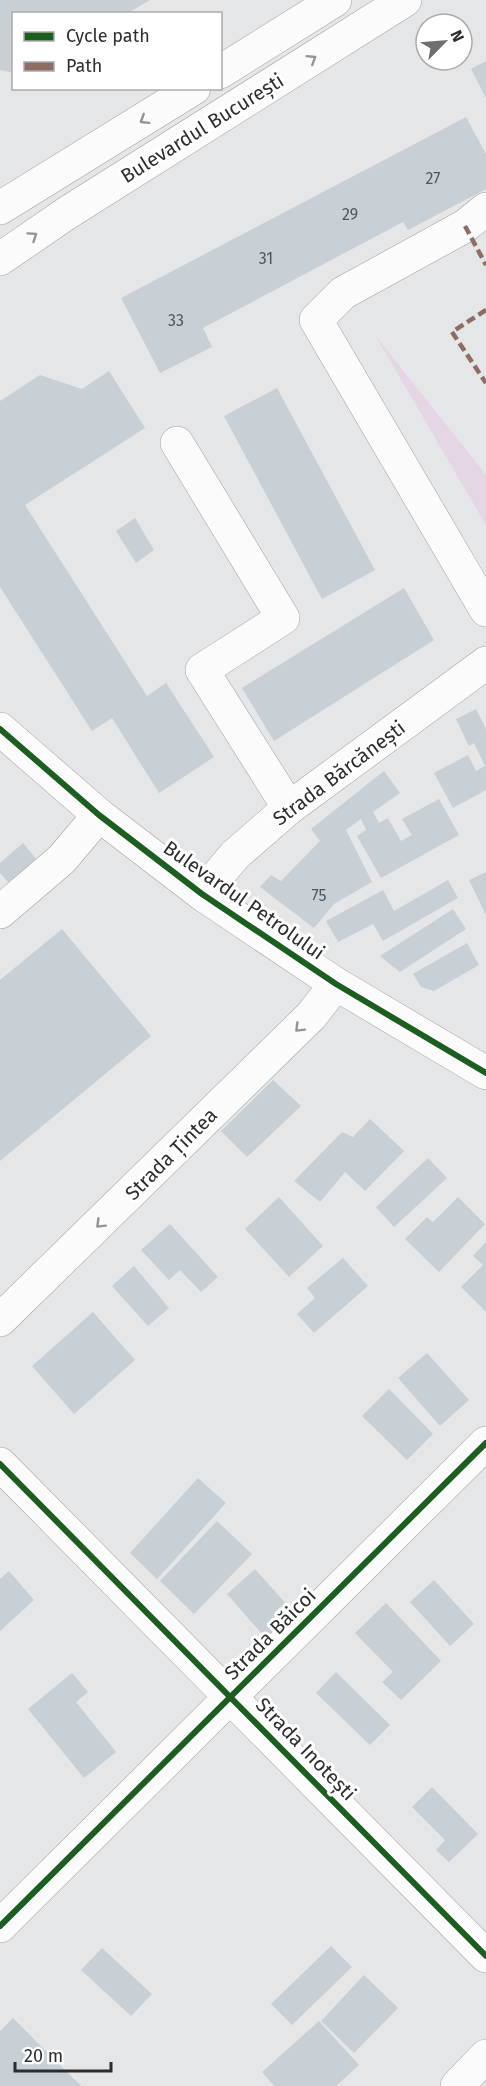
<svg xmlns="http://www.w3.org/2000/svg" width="486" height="2086" viewBox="0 0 486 2086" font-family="'Fira Sans',sans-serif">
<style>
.green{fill:#e4d6e5}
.building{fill:#c8cfd5}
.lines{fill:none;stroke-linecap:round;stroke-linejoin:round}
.minor-casing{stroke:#a1a1a3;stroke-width:34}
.major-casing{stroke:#a1a1a3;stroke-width:34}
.minor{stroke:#fbfbfc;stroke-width:33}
.major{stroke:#fbfbfc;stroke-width:33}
.quiet{stroke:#8d6e63;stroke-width:4.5;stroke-dasharray:9 4.5;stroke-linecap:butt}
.cycleway-casing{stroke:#fff;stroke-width:10}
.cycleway{stroke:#1b5e20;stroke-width:6}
.oneway{stroke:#949495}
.labels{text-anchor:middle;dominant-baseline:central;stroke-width:6;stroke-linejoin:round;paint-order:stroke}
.number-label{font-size:16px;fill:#535658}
.street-label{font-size:20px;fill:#2c2d2e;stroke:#fff}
</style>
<rect width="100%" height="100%" fill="#e5e6e8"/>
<!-- green -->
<path class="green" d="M375,335L486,475V525Z"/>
<!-- building -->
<g class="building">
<path d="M0,0H150L126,14H14V73L0,70Z"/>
<path d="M486,61V98L471,69Z"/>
<path d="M466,117L486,154V189L408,230L403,222L203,328L212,347L160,373L121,298Z"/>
<path d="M109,371L145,428L25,505L147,696L166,683L214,757L159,793L112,718L92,731L0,587V401L40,375L82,389Z"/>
<path d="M277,388L375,570L322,599L224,416Z"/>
<path d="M135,518L154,550L136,563L116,531Z"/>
<path d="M404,588L434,640L274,741L242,688Z"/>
<path d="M476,709L486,729V790L453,808L434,773L468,755L476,771L485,766L474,743L469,746L456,719Z"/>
<path d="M384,771L400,793L373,812L379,823L388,818L401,841L412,835L402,819L439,799L459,835L381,878L357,836L366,830L361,819L346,830L372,882L334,904L314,928L260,887L271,875L281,881L320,841L311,829Z"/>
<path d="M23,843L43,867L16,891L0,873V863Z"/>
<path d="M486,872V915L469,880Z"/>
<path d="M448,880L458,898L383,941L373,924L338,942L326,921L383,890L394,911Z"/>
<path d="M453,909L466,929L400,972L380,956Z"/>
<path d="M62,929L151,1036L0,1161V980Z"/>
<path d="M467,943L479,965L434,991L421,987L413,974Z"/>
<path d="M273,1080L301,1106L247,1157L221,1131Z"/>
<path d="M370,1119L404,1151L365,1191L345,1172L320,1202L294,1181L342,1132L353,1137Z"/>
<path d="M428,1158L447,1178L394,1227L376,1207Z"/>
<path d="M279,1197L323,1246L289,1277L245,1229Z"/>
<path d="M458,1197L485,1224L439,1272L405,1239L427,1217L433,1222Z"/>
<path d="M170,1224L218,1277L201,1292L180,1270L169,1280L141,1250Z"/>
<path d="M486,1242V1312L461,1287L483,1265L473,1256Z"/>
<path d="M343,1258L368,1286L314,1333L297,1314L315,1298L307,1288Z"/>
<path d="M134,1266L169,1308L148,1326L112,1286Z"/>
<path d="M93,1312L135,1360L74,1414L32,1366Z"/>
<path d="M427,1353L469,1400L440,1426L398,1378Z"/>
<path d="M389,1389L433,1434L407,1460L362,1416Z"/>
<path d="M198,1478L226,1503L157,1579L130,1553Z"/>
<path d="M217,1521L252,1554L194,1614L160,1581Z"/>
<path d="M255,1569L297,1616L269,1642L227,1594Z"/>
<path d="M9,1571L34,1600L0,1631V1579Z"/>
<path d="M434,1580L474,1624L450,1646L410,1602Z"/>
<path d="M386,1603L441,1661L401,1700L382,1682L393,1672L355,1633Z"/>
<path d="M336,1672L390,1725L370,1745L316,1693Z"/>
<path d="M72,1673L88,1692L76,1702L116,1752L84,1778L28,1709Z"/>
<path d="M432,1787L478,1834L449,1862L436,1850L445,1840L412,1807Z"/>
<path d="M331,1946L352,1967L292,2025L271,2004Z"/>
<path d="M102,1948L152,1994L131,2016L81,1970Z"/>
<path d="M364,1975L398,2008L354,2053L321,2021Z"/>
<path d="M13,2018L78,2083L82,2086H0V2031Z"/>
<path d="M319,2021L359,2065L336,2086H274L262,2072Z"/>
</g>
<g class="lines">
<defs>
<g id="minor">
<path d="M486,209L465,226L343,293L316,320L486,610"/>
<path d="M177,443L283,618L202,670L289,808"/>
<path d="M0,729L99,815L202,894L336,984L486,1073"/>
<path d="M202,894L235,855L289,808L486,663"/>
<path d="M0,912L62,859L99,815"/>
<path d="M0,1320L311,1016L336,984"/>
<path d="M0,1464L486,1956"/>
<path d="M0,1926L486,1443"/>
<path d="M457,2086L486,2056"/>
</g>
<g id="major">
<path d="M220,72L335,0"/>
<path d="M0,208L194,88"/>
<path d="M0,259L67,213L405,0"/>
</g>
</defs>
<!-- minor casing -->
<use href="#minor" class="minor-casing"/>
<!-- major casing -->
<use href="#major" class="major-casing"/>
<!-- minor -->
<use href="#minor" class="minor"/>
<!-- major -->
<use href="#major" class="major"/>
<!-- quiet -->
<g class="quiet">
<path d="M465,226L486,265"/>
<path d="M486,310L452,332L486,383"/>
</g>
<defs>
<g id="cycleway">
<path d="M0,729L99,815L202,894L336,984L486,1073"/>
<path d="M0,1464L486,1956"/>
<path d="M0,1926L486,1443"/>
</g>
</defs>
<!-- cycleway casing -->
<use href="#cycleway" class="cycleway-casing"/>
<!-- cycleway -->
<use href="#cycleway" class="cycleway"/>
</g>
<!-- one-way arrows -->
<defs><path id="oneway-chevron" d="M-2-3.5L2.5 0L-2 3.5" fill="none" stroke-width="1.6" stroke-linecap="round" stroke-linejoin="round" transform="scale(1.5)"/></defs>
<g class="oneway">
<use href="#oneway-chevron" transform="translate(312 59) rotate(-32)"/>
<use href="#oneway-chevron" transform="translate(144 120) rotate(148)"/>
<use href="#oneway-chevron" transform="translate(33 236) rotate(-34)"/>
<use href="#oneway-chevron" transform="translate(299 1028) rotate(135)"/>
<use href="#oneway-chevron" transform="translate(100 1224) rotate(135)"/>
</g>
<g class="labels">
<!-- number labels -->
<g class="number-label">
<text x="433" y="178">27</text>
<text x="350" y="214">29</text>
<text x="266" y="258">31</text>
<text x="176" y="320">33</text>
<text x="319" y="895">75</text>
</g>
<!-- street labels -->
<g class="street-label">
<text transform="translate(202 128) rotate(-32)">Bulevardul București</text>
<text transform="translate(339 773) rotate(-37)">Strada Bărcănești</text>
<text transform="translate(244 900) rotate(35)">Bulevardul Petrolului</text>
<text transform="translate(171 1154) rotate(-45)">Strada Țintea</text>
<text transform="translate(270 1634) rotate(-45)">Strada Băicoi</text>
<text transform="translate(306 1749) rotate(46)">Strada Inotești</text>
</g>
</g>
<!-- legend -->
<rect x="12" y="12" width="210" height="78" fill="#ffffff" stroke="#ababab" stroke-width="1.5"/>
<rect x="24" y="32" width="30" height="9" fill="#1b5e20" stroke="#ababab" stroke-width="1.5"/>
<text x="66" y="42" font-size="18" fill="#2c2d2e">Cycle path</text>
<rect x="24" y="62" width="30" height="9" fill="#8d6e63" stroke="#ababab" stroke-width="1.5"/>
<text x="66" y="72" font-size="18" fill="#2c2d2e">Path</text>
<!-- north arrow -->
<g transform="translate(444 42) rotate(65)"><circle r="28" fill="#ffffff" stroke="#ababab" stroke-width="1.5"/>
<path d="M0-4.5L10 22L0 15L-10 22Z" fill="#6d6e6f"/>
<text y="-9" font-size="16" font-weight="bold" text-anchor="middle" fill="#2c2d2e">N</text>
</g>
<!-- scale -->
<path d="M15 2062v9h96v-9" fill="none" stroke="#2c2d2e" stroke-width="3"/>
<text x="24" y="2062" font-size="18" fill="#2c2d2e" stroke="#ffffff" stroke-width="4.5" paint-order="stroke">20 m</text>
</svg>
